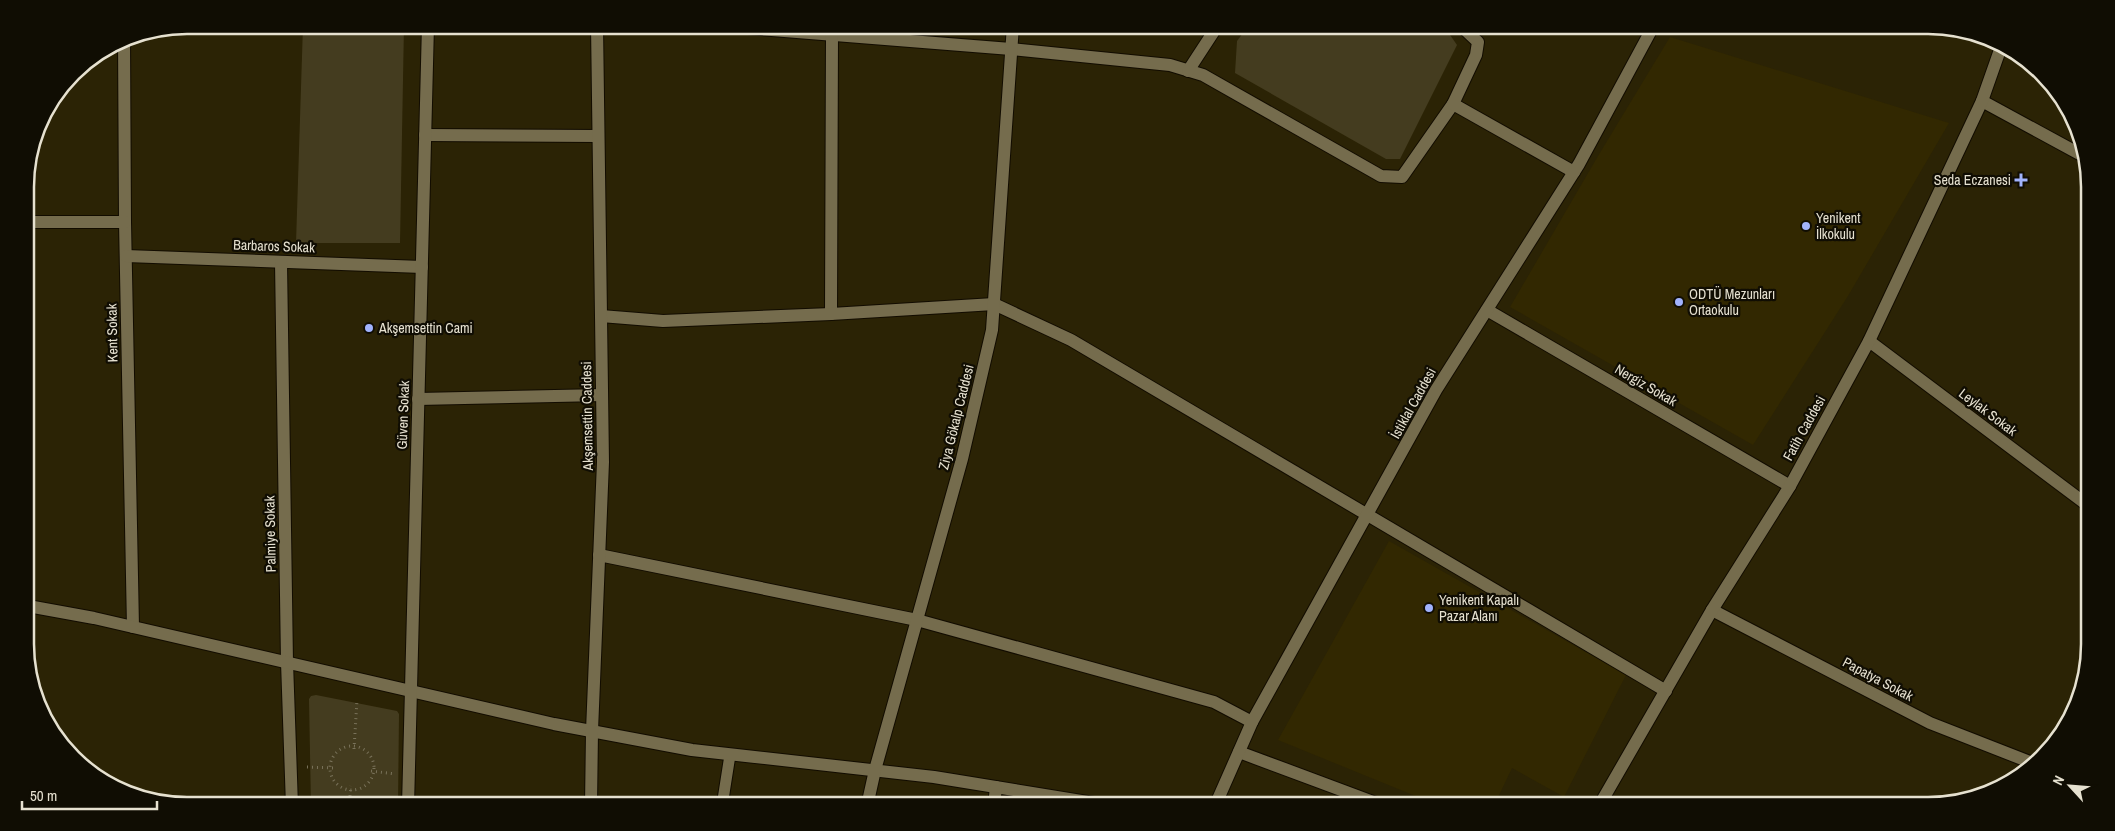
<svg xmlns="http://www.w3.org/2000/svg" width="2115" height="831" viewBox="0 0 2115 831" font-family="'Archivo Narrow',sans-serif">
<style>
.built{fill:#322801}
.green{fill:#443c1f}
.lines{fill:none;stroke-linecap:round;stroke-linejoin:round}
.lane-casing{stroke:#120c00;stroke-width:13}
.street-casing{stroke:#120c00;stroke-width:14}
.secondary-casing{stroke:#120c00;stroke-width:14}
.path{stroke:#79725a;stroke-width:3;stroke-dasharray:1 4;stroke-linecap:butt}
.lane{stroke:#756c4d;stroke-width:11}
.street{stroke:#756c4d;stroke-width:12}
.secondary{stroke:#756c4d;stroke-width:12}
.poi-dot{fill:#a1b3fd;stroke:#100d03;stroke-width:2}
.labels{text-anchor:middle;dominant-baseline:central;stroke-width:4.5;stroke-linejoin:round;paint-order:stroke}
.poi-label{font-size:14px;fill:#e6e1d0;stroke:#100d03;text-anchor:start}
.street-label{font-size:14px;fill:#e6e1d0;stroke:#100d03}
.rim{fill:none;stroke:#e6e1d0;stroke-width:2.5}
</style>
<rect width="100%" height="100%" fill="#2b2305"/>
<!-- built -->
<g class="built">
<path d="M1670,37L1949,123L1848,296L1753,445L1510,307L1598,156Z"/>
<path d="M1389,541L1626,675L1564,797L1512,768L1494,806H1440L1278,740Z"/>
</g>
<!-- green -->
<g class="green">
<path d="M303,25H404L400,243H296Z"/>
<path d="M1249,25H1404L1448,32L1457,45L1400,159H1386L1235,73L1237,41Z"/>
<path d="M316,695L397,711L399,714L398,806H311L309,699L311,696Z"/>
</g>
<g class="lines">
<defs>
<path id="lane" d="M722,806L730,755"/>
<g id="street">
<path d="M710,25L1011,49L1170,65L1203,75L1381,176L1402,177L1453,104"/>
<path d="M1460,25L1478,42L1476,55L1453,104L1574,172"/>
<path d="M124,37L125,222L133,627"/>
<path d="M1188,71L1218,25"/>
<path d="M1982,101L2087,158"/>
<path d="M425,135L598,136"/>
<path d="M26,222H125"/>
<path d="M126,256L422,267"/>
<path d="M281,262L287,662L292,806"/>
<path d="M1487,310L1790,486"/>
<path d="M831,314L832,34"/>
<path d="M601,316L663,321L831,314L994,304L1071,340L1666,691"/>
<path d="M1869,341L2090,507"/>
<path d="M418,399L602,395"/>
<path d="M599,555L917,620L1214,702L1252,722"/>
<path d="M28,606L94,618L554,724L692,750L934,777L1112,806"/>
<path d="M1712,610L1930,723L2035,764"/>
<path d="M1239,752L1384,806"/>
<path d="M408,806L428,25"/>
<path d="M994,806L996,787"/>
</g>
<g id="secondary">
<path d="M591,806L592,731L603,462L597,25"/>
<path d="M867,806L875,770L962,459L992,330L1013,25"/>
<path d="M1215,806L1252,722L1436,390L1579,164L1654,25"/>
<path d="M1599,806L1712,610L1790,486L1869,341L1982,101L2001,47"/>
</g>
</defs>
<!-- lane casing -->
<use href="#lane" class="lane-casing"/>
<!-- street casing -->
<use href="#street" class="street-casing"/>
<!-- secondary casing -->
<use href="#secondary" class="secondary-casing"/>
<!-- path -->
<g class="path">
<circle cx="352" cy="768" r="22"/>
<path d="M354,749L357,700"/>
<path d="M307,767L333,768"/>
<path d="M371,771L395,774"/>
<path d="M349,806L351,786"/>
</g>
<!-- lane -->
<use href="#lane" class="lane"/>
<!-- street -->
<use href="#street" class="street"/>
<!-- secondary -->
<use href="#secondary" class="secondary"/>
</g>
<!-- markers -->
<g class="poi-dot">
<path d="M2018.5 172.5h5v5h5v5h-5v5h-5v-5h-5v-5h5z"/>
<circle cx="1806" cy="226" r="5"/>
<circle cx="1679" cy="302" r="5"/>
<circle cx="369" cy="328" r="5"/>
<circle cx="1429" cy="608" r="5"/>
</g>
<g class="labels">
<!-- poi labels -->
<g class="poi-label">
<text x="2011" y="180" text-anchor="end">Seda Eczanesi</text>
<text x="1816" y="218">Yenikent<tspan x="1816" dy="16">İlkokulu</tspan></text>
<text x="1689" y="294">ODTÜ Mezunları<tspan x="1689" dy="16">Ortaokulu</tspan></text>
<text x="379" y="328">Akşemsettin Cami</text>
<text x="1439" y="600">Yenikent Kapalı<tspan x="1439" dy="16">Pazar Alanı</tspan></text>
</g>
<!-- street labels -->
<g class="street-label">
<text transform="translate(274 246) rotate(2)">Barbaros Sokak</text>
<text transform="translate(112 333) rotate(-91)">Kent Sokak</text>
<text transform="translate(1646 385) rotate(30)">Nergiz Sokak</text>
<text transform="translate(1413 403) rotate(-61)">İstiklal Caddesi</text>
<text transform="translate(1988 412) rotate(37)">Leylak Sokak</text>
<text transform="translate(403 415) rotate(-88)">Güven Sokak</text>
<text transform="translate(587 416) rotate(-91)">Akşemsettin Caddesi</text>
<text transform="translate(956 417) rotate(-76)">Ziya Gökalp Caddesi</text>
<text transform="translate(1804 428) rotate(-61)">Fatih Caddesi</text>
<text transform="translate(270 534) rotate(-91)">Palmiye Sokak</text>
<text transform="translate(1878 679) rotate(28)">Papatya Sokak</text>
</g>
</g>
<!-- crop -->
<path d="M0 0H2115V831H0ZM187 34H1928A153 153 0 0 1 2081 187V644A153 153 0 0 1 1928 797H187A153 153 0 0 1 34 644V187A153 153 0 0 1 187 34Z" fill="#100d03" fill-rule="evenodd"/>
<path class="rim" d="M187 34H1928A153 153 0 0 1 2081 187V644A153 153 0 0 1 1928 797H187A153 153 0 0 1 34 644V187A153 153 0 0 1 187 34Z"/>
<!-- north arrow -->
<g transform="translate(2070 786) rotate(296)" stroke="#100d03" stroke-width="4" paint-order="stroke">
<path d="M0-4L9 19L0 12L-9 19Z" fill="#e6e1d0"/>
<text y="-8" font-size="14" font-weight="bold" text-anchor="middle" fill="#e6e1d0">N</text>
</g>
<!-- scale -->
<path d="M22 801v8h135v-8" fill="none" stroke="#e6e1d0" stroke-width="2.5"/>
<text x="30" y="801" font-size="15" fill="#e6e1d0" stroke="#100d03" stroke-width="4" paint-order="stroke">50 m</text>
</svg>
